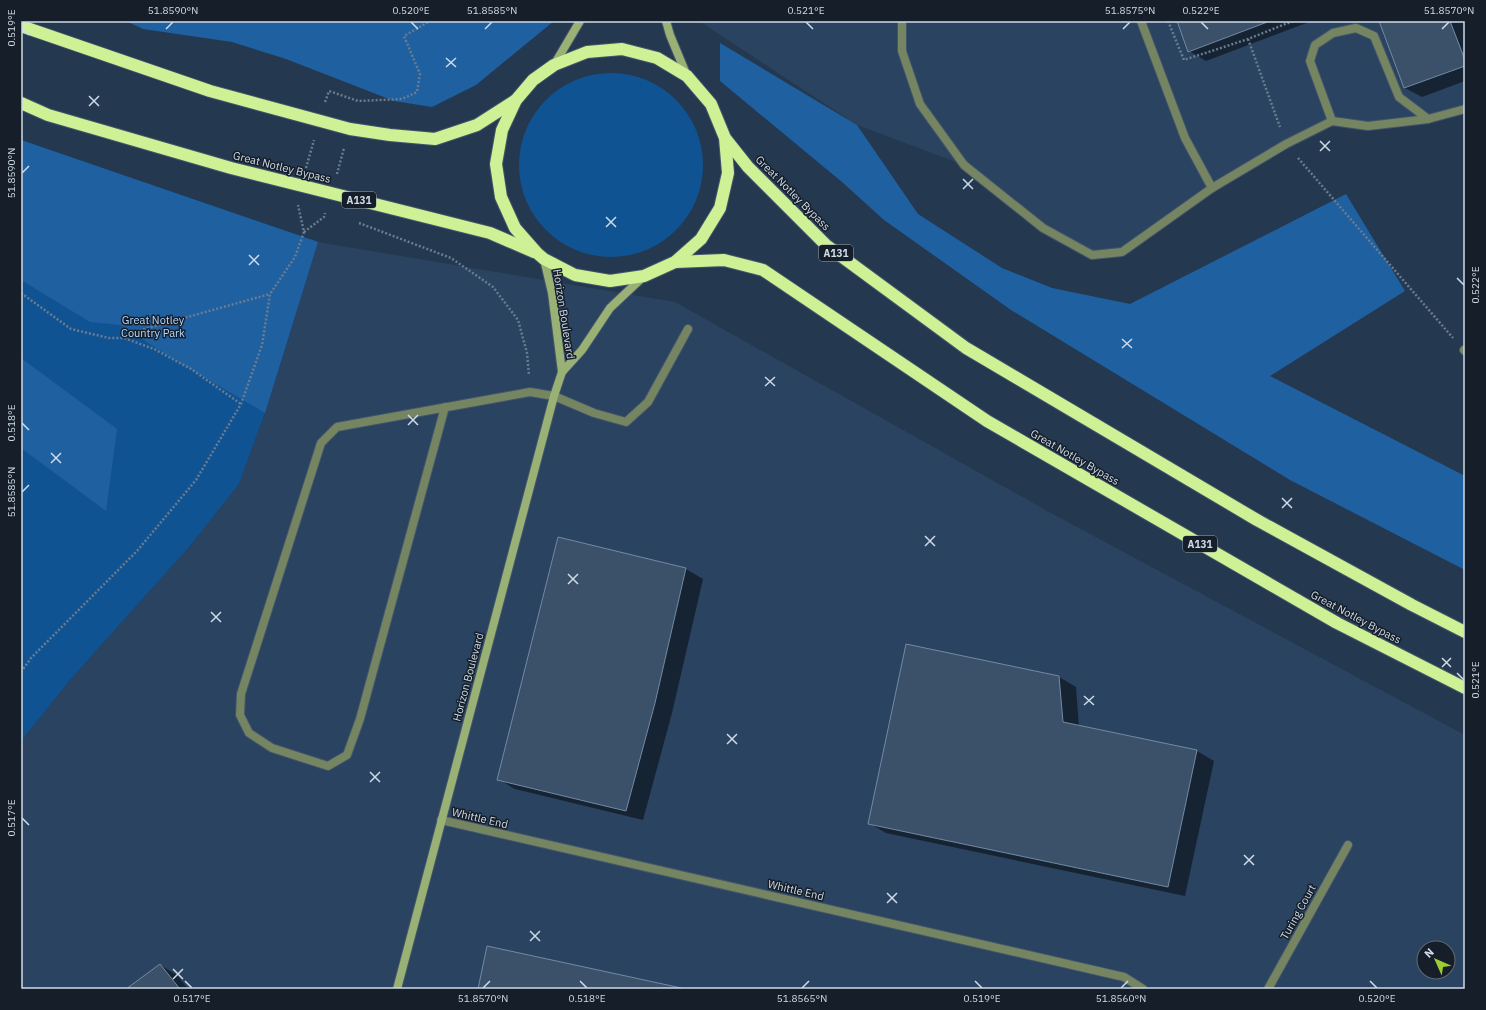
<svg xmlns="http://www.w3.org/2000/svg" width="1486" height="1010" viewBox="0 0 1486 1010" font-family="'IBM Plex Sans',sans-serif">
<style>
.built{fill:#294360;fill-rule:evenodd}
.green{fill:#105392}
.forest{fill:#1f60a1}
.shadow{fill:#0007}
.building{fill:#3b5169;stroke:#738aa5}
.lines{fill:none;stroke-linecap:round;stroke-linejoin:round}
.lane-casing{stroke:#43556b;stroke-width:10}
.street-casing{stroke:#43556b;stroke-width:10}
.secondary-casing{stroke:#43556b;stroke-width:10}
.highway-casing{stroke:#43556b;stroke-width:14}
.path{stroke:#6b7c90;stroke-width:2.5;stroke-dasharray:2 2;stroke-linecap:butt}
.lane{stroke:#768561;stroke-width:8}
.street{stroke:#768561;stroke-width:8}
.secondary{stroke:#9ab176;stroke-width:8}
.highway{stroke:#cef195;stroke-width:12}
.ticks{fill:none;stroke:#cedbe9;stroke-width:1.5}
.labels{text-anchor:middle;dominant-baseline:central;stroke-width:3;stroke-linejoin:round;paint-order:stroke}
.shield{fill:#161f29;stroke:#97a3af;stroke-width:1}
.shield-label{font-size:10px;font-weight:bold;fill:#cedbe9}
.street-label{font-size:11px;fill:#cedbe9;stroke:#161f29}
.park-label{font-size:11px;fill:#b8d8fd;stroke:#161f29}
.neatline{fill:none;stroke:#cedbe9;stroke-width:1.5}
.ticks-label{font-size:10px;text-anchor:middle;fill:#cedbe9}
</style>
<rect width="100%" height="100%" fill="#24384f"/>
<!-- built -->
<g class="built">
<path d="M699,21H1465V109L1368,126L1332,121L1212,188L1122,252L1092,255L1043,228L964,165L857,125Z"/>
<path d="M318,242L675,302L1051,513L1465,735V989H21V741L70,680L190,546L239,484L265,413ZM1424,948H1448V972H1424Z"/>
</g>
<!-- green -->
<g class="green">
<circle cx="611" cy="165" r="92"/>
<path d="M21,140L318,242L265,413L239,484L190,546L70,680L21,741Z"/>
</g>
<!-- forest -->
<g class="forest">
<path d="M126,21H554L476,85L432,107L394,101L286,59L232,42L143,29Z"/>
<path d="M720,43L857,125L918,214L1002,268L1052,288L1130,304L1346,194L1405,291L1270,376L1465,476V570L1290,480L1011,310L884,220L842,182L720,81Z"/>
<path d="M21,140L318,242L265,413L165,354L121,325L90,322L21,280Z"/>
<path d="M21,358L117,429L106,511L21,448Z"/>
</g>
<!-- shadow -->
<g class="shadow">
<path d="M1178,21H1312L1206,61L1189,51Z"/>
<path d="M1380,21H1463L1465,26V81L1422,97L1405,88Z"/>
<path d="M558,538L686,569L703,579L672,713L643,820L515,789L498,779Z"/>
<path d="M1059,677L1076,687L1079,727L1197,751L1214,761L1185,896L886,833L869,823Z"/>
<path d="M160,965L177,975L188,989H128Z"/>
</g>
<!-- building -->
<g class="building">
<path d="M1177,21H1270L1188,52Z"/>
<path d="M1379,21H1450L1465,60V66L1404,88Z"/>
<path d="M558,537L686,568L655,703L626,811L497,780Z"/>
<path d="M906,644L1059,676L1063,722L1197,750L1168,887L868,824Z"/>
<path d="M487,946L686,989H478Z"/>
<path d="M160,964L180,989H126Z"/>
</g>
<g class="lines">
<defs>
<g id="lane">
<path d="M902,21V51L920,104L964,165L1043,228L1092,255L1122,252L1212,188L1286,144L1332,121L1310,61L1315,45L1333,33L1356,28L1374,36L1399,97L1428,119L1465,109"/>
<path d="M1141,21L1185,138L1212,188"/>
<path d="M1332,121L1368,126L1428,119"/>
<path d="M445,407L360,719L347,755L328,766L272,748L249,733L240,715L241,694L321,443L337,427L530,392L554,396L594,413L626,422L648,402L688,329"/>
</g>
<g id="street">
<path d="M1464,350L1465,351"/>
<path d="M441,820L1124,977L1143,989"/>
<path d="M1268,989L1348,845"/>
</g>
<g id="secondary">
<path d="M666,21L670,35L687,76"/>
<path d="M554,65L580,21"/>
<path d="M544,259L552,293L562,372"/>
<path d="M397,989L554,396L562,372L582,350L610,308L644,276"/>
</g>
<g id="highway">
<path d="M21,26L210,91L350,129L390,135L435,139L477,125L516,100"/>
<path d="M21,103L48,115L231,168L490,233L534,252"/>
<path d="M725,138L728,173L720,208L701,239L675,262L644,276L610,281L575,275L544,259L537,253L515,228L501,197L496,164L502,130L516,100L533,80L554,65L587,52L622,49L657,58L687,76L711,104L725,138L748,167L826,245L966,348L1257,520L1412,605L1465,632"/>
<path d="M675,262L724,260L763,270L987,421L1337,623L1465,688"/>
</g>
</defs>
<!-- lane casing -->
<use href="#lane" class="lane-casing"/>
<!-- street casing -->
<use href="#street" class="street-casing"/>
<!-- secondary casing -->
<use href="#secondary" class="secondary-casing"/>
<!-- highway casing -->
<use href="#highway" class="highway-casing"/>
<!-- path -->
<g class="path">
<path d="M1168,21L1184,60L1248,39L1293,21"/>
<path d="M1248,39L1280,127"/>
<path d="M325,102L329,91L358,101L402,99L417,92L420,74L404,36L430,21"/>
<path d="M1298,158L1453,338"/>
<path d="M306,168L314,140"/>
<path d="M337,174L344,148"/>
<path d="M359,223L451,258L493,287L518,320L527,353L529,375"/>
<path d="M304,232L324,217L325,213"/>
<path d="M21,293L71,329L109,338H124L154,349L191,369L241,404"/>
<path d="M125,338L141,330L270,294"/>
<path d="M21,672L31,658L137,551L196,480L241,404L262,345L270,294L295,257L304,232L298,205"/>
</g>
<!-- lane -->
<use href="#lane" class="lane"/>
<!-- street -->
<use href="#street" class="street"/>
<!-- secondary -->
<use href="#secondary" class="secondary"/>
<!-- highway -->
<use href="#highway" class="highway"/>
</g>
<!-- ticks -->
<path class="ticks" d="M411,22L418,29M806,22L813,29M1201,22L1208,29M22,28L29,35M166,29L173,22M485,29L492,22M1123,29L1130,22M1442,29L1449,22M446,58L456,67M446,67L456,58M89,96L99,106M89,106L99,96M1320,141L1330,151M1320,151L1330,141M22,173L29,166M963,179L973,189M963,189L973,179M606,217L616,227M606,227L616,217M249,255L259,265M249,265L259,255M1457,278L1464,285M1122,339L1132,348M1122,348L1132,339M765,377L775,386M765,386L775,377M408,415L418,425M22,423L29,430M408,425L418,415M51,453L61,463M51,463L61,453M22,492L29,485M1282,498L1292,508M1282,508L1292,498M925,536L935,546M925,546L935,536M568,574L578,584M568,584L578,574M211,612L221,622M211,622L221,612M1442,658L1451,667M1442,667L1451,658M1457,673L1464,680M1084,696L1094,705M1084,705L1094,696M727,734L737,744M727,744L737,734M370,772L380,782M370,782L380,772M22,818L29,825M1244,855L1254,865M1244,865L1254,855M887,893L897,903M887,903L897,893M530,931L540,941M530,941L540,931M173,969L183,979M173,979L183,969M185,981L192,988M580,981L587,988M975,981L982,988M1370,981L1377,988M483,988L490,981M802,988L809,981M1121,988L1128,981"/>
<g class="labels">
<!-- shield labels -->
<g class="shield">
<rect x="342" y="192" width="34" height="16" rx="3"/>
<rect x="819" y="245" width="34" height="16" rx="3"/>
<rect x="1183" y="536" width="34" height="16" rx="3"/>
</g>
<g class="shield-label">
<text x="359" y="200">A131</text>
<text x="836" y="253">A131</text>
<text x="1200" y="544">A131</text>
</g>
<!-- street labels -->
<g class="street-label">
<text transform="translate(282 167) rotate(14)">Great Notley Bypass</text>
<text transform="translate(793 193) rotate(45)">Great Notley Bypass</text>
<text transform="translate(564 314) rotate(81)">Horizon Boulevard</text>
<text transform="translate(1075 457) rotate(30)">Great Notley Bypass</text>
<text transform="translate(1356 617) rotate(28)">Great Notley Bypass</text>
<text transform="translate(468 677) rotate(-75)">Horizon Boulevard</text>
<text transform="translate(480 818) rotate(13)">Whittle End</text>
<text transform="translate(796 890) rotate(13)">Whittle End</text>
<text transform="translate(1298 912) rotate(-61)">Turing Court</text>
</g>
<!-- park labels -->
<g class="park-label">
<text x="153" y="320">Great Notley<tspan x="153" dy="13">Country Park</tspan></text>
</g>
</g>
<!-- border -->
<rect width="1486" height="1010" fill="none" stroke="#161f29" stroke-width="44"/>
<!-- north arrow -->
<g transform="translate(1436 960) rotate(315)"><circle r="19" fill="#161f29" stroke="#606a76"/>
<path d="M0-3L7 15L0 10L-7 15Z" fill="#9ccb32"/>
<text y="-6" font-size="11" font-weight="bold" text-anchor="middle" fill="#cedbe9">N</text>
</g>
<rect x="22" y="22" width="1442" height="966" class="neatline"/>
<g class="ticks-label">
<text x="173" y="14">51.8590°N</text>
<text x="411" y="14">0.520°E</text>
<text x="492" y="14">51.8585°N</text>
<text x="806" y="14">0.521°E</text>
<text x="1130" y="14">51.8575°N</text>
<text x="1201" y="14">0.522°E</text>
<text x="1449" y="14">51.8570°N</text>
<text transform="translate(11 28) rotate(-90)" y="4">0.519°E</text>
<text transform="translate(11 173) rotate(-90)" y="4">51.8590°N</text>
<text transform="translate(1475 285) rotate(-90)" y="4">0.522°E</text>
<text transform="translate(11 423) rotate(-90)" y="4">0.518°E</text>
<text transform="translate(11 492) rotate(-90)" y="4">51.8585°N</text>
<text transform="translate(1475 680) rotate(-90)" y="4">0.521°E</text>
<text transform="translate(11 818) rotate(-90)" y="4">0.517°E</text>
<text x="192" y="1002">0.517°E</text>
<text x="483" y="1002">51.8570°N</text>
<text x="587" y="1002">0.518°E</text>
<text x="802" y="1002">51.8565°N</text>
<text x="982" y="1002">0.519°E</text>
<text x="1121" y="1002">51.8560°N</text>
<text x="1377" y="1002">0.520°E</text>
</g>
</svg>
